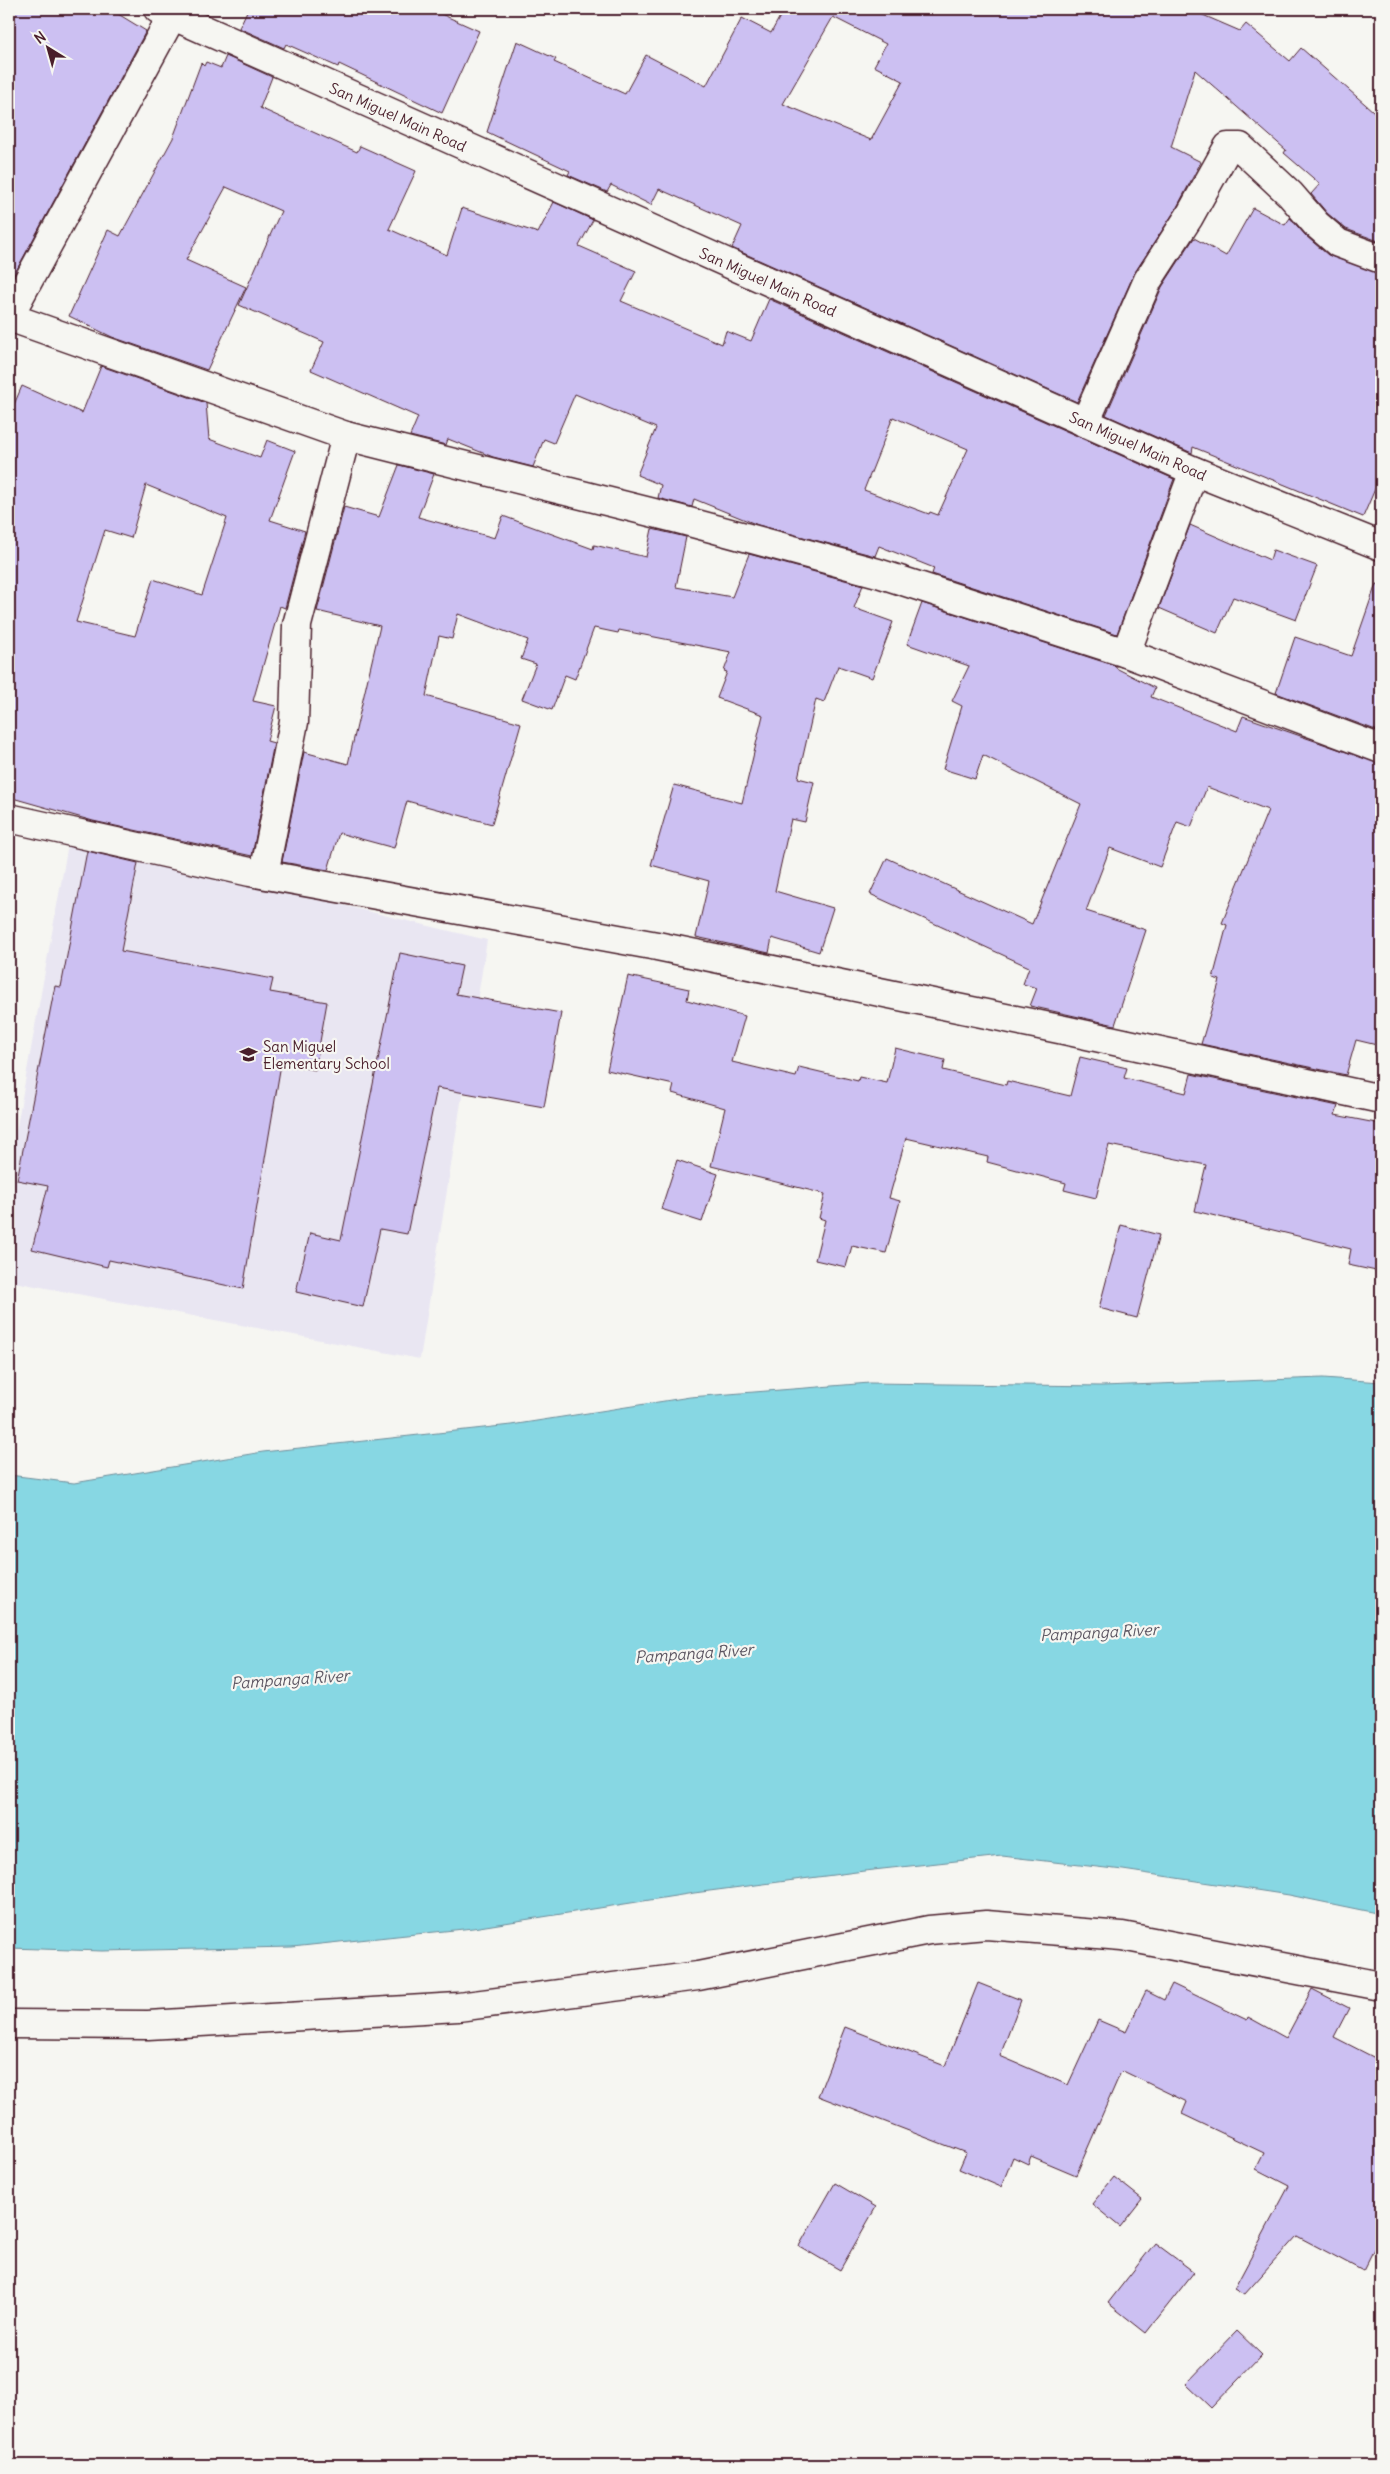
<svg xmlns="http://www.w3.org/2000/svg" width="1390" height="2474" viewBox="0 0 1390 2474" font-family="Delius,sans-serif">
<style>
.built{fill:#e9e6f2}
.water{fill:#87d7e3;stroke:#6f8d99}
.building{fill:#ccc0f2;stroke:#4a1f2b;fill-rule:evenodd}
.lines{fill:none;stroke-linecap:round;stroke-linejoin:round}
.minor-casing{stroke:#4a1f2b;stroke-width:31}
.major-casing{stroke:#4a1f2b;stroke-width:31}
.minor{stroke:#f6f6f2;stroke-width:28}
.major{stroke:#f6f6f2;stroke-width:28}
.labels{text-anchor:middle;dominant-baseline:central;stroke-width:4.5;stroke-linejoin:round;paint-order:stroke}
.street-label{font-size:15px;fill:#4a1f2b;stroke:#f6f6f2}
.poi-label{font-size:15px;fill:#4a1f2b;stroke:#f6f6f2;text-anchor:start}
.water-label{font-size:16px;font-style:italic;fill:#5c5662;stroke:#f6f6f2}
</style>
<rect width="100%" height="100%" fill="#f6f6f2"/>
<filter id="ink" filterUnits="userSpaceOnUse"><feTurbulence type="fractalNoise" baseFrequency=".02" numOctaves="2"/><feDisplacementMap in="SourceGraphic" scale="10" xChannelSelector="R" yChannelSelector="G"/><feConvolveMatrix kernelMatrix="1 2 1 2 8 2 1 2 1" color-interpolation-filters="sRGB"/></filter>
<g filter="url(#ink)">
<!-- built -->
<path class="built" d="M69,839L487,940L420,1359L9,1281V1170Z"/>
<!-- water -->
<path class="water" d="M1323,1378L1381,1382V1914L1289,1895L1123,1870L1002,1856L864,1871L694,1893L473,1928L292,1947L102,1951L9,1948V1475L74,1483L263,1452L511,1425L690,1397L870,1383L1102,1386Z"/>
<!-- building -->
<g class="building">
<path d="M9,9H110L146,31L9,284Z"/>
<path d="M248,9H430L479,31L442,113L339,64L338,67L286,44L284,48L239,28Z"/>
<path d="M784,9H1189L1240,31L1246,24L1290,61L1301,48L1381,118V242L1346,229L1327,213L1311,194L1320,184L1284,153L1286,150L1195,70L1171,147L1201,162L1176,209L1134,274L1077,402L732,248L742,226L659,189L651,205L611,185L607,192L568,175L570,171L487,132L517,41L556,59L554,62L625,94L646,55L706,86L742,18L771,33ZM833,17L886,44L874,66L903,81L871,140L783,104Z"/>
<path d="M226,56L272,77L260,108L357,152L360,146L416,171L389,229L447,255L462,208L538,233L554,202L593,220L579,246L636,271L621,301L722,344L726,331L751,341L769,299L1174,479L1117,634L932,574L934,568L879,546L875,556L758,525L694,499L692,507L658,498L661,485L637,475L656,428L575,394L554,443L544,439L533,467L493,457L448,439L446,445L410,436L418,417L311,370L324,342L239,305L281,211L226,187L186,260L246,287L207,370L112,337L69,316L108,230L120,236L173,138L201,63L204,66L206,62L221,68ZM893,417L968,449L938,515L930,512L929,514L864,490Z"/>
<path d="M1253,208L1285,225L1290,218L1306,236L1328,255L1381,274V475L1363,517L1193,447L1192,453L1106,415L1162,287L1194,238L1226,256Z"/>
<path d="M101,366L206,403L209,439L260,458L267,440L295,451L270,520L305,531L285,608L280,606L253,701L276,706L267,741L274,743L252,856L93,821L9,797V416L22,386L82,413ZM146,485L227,518L202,595L153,579L135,636L76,622L105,530L131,538Z"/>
<path d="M399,465L434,474L418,517L495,538L503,516L593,549L594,545L646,557L652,529L686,537L676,587L732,597L749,554L863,585L854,608L893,622L872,678L838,666L824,702L816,699L798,778L814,782L805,822L791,819L775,891L833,908L819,952L772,938L769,953L696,937L709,881L651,865L674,785L742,803L763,715L717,698L727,672L724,671L731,652L619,630L618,633L594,628L575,679L565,675L552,710L522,699L536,664L521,659L528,640L458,614L452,639L439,636L426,696L521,723L492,824L407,801L394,848L339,833L328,870L282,862L304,752L348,764L380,626L317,611L344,507L379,517Z"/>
<path d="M1190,525L1270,560L1273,550L1317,566L1296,620L1233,597L1217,633L1159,608Z"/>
<path d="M1376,584L1381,585V732L1276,693L1295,637L1351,656Z"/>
<path d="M922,603L1116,666V668L1155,688L1151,697L1237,731L1243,716L1381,764V1046L1356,1040L1346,1075L1201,1044L1220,980L1213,978L1227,925L1222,923L1268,810L1207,787L1191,827L1177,822L1160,867L1110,848L1086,911L1146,930L1115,1025L1030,1006L1037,988L1023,984L1029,967L870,894L887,858L1032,924L1081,804L983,755L975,779L943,769L962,706L952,701L969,666L907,644Z"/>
<path d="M87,851L138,863L121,951L273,979L270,992L327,1002L315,1070L281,1064L243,1289L109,1260L107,1267L32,1249L48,1186L17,1180L55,986L61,987Z"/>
<path d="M400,953L462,966L456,994L561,1013L544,1107L437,1088L407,1234L380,1229L363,1307L296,1292L310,1233L341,1240Z"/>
<path d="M628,976L689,989L687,1000L745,1016L732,1062L796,1077L799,1067L858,1081L859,1077L887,1083L895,1048L945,1060L943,1070L1006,1085L1007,1081L1070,1096L1080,1057L1127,1068L1124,1078L1186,1093L1191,1074L1338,1106L1335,1115L1381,1124V1272L1348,1265L1351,1249L1195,1211L1206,1165L1109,1145L1096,1198L1064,1190L1066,1183L987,1162L988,1157L906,1138L889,1198L900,1201L886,1253L852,1246L846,1267L815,1260L825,1220L819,1218L825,1194L711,1166L725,1108L672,1093L674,1085L607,1070Z"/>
<path d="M677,1160L718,1174L702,1222L661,1209Z"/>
<path d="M1121,1225L1159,1235L1137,1318L1099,1308Z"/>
<path d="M978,1983L1021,2000L1000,2056L1068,2085L1098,2020L1126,2032L1146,1991L1164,2000L1172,1984L1247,2020L1248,2017L1286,2038L1312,1989L1349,2008L1334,2037L1381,2061V2235L1363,2271L1297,2236L1244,2295L1234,2289L1289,2186L1256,2169L1264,2153L1182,2114L1187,2102L1123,2071L1120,2074L1076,2175L1031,2156L1028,2164L1013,2157L1001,2187L959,2169L966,2153L818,2096L845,2027L945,2066Z"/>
<path d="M1114,2177L1142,2199L1120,2227L1092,2204Z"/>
<path d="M835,2183L876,2207L840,2270L799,2246Z"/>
<path d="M1155,2243L1194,2272L1146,2333L1108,2303Z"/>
<path d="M1237,2331L1262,2355L1211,2408L1186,2384Z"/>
</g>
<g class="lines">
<defs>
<g id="minor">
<path d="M158,9L1194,471L1381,546"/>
<path d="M9,316L172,16"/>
<path d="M9,317L346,436L678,519L878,573L1126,653L1381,749"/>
<path d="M1085,423L1148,280L1189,217L1228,147H1240L1290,194L1316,224L1338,243L1381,259"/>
<path d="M1126,653L1194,471"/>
<path d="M9,818L250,872L657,946L1064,1030L1381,1099"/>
<path d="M264,874L294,722L297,625L346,436"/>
</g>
<path id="major" d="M9,2024L148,2025L458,2007L698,1976L929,1930L986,1925L1122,1936L1381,1986"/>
</defs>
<!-- minor casing -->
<use href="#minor" class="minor-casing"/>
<!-- major casing -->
<use href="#major" class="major-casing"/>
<!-- minor -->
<use href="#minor" class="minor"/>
<!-- major -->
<use href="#major" class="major"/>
</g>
</g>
<!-- icons -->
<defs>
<symbol id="school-bare" viewBox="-9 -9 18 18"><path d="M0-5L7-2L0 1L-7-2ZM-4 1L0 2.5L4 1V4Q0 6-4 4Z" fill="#4a1f2b" stroke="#f6f6f2" stroke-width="2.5" paint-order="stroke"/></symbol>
</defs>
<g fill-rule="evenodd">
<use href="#school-bare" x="236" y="1042" width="25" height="25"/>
</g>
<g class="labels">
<!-- street labels -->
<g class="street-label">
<text transform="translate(398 117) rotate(24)">San Miguel Main Road</text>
<text transform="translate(768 282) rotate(24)">San Miguel Main Road</text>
<text transform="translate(1138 446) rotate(24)">San Miguel Main Road</text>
</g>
<!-- poi labels -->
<g class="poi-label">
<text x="263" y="1046">San Miguel<tspan x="263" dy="17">Elementary School</tspan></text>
</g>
<!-- water labels -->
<g class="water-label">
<text transform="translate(1099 1632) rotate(-3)">Pampanga River</text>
<text transform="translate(694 1653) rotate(-4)">Pampanga River</text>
<text transform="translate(290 1679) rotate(-4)">Pampanga River</text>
</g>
</g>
<!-- margin -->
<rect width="1390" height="2474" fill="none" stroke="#f6f6f2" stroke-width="30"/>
<rect x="15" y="15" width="1360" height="2444" fill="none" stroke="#4a1f2b" stroke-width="2" filter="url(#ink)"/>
<!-- north arrow -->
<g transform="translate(48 48) rotate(323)" stroke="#f6f6f2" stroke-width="4" paint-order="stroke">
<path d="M0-4L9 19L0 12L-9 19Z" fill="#4a1f2b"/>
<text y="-8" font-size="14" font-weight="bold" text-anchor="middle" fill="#4a1f2b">N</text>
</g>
</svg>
